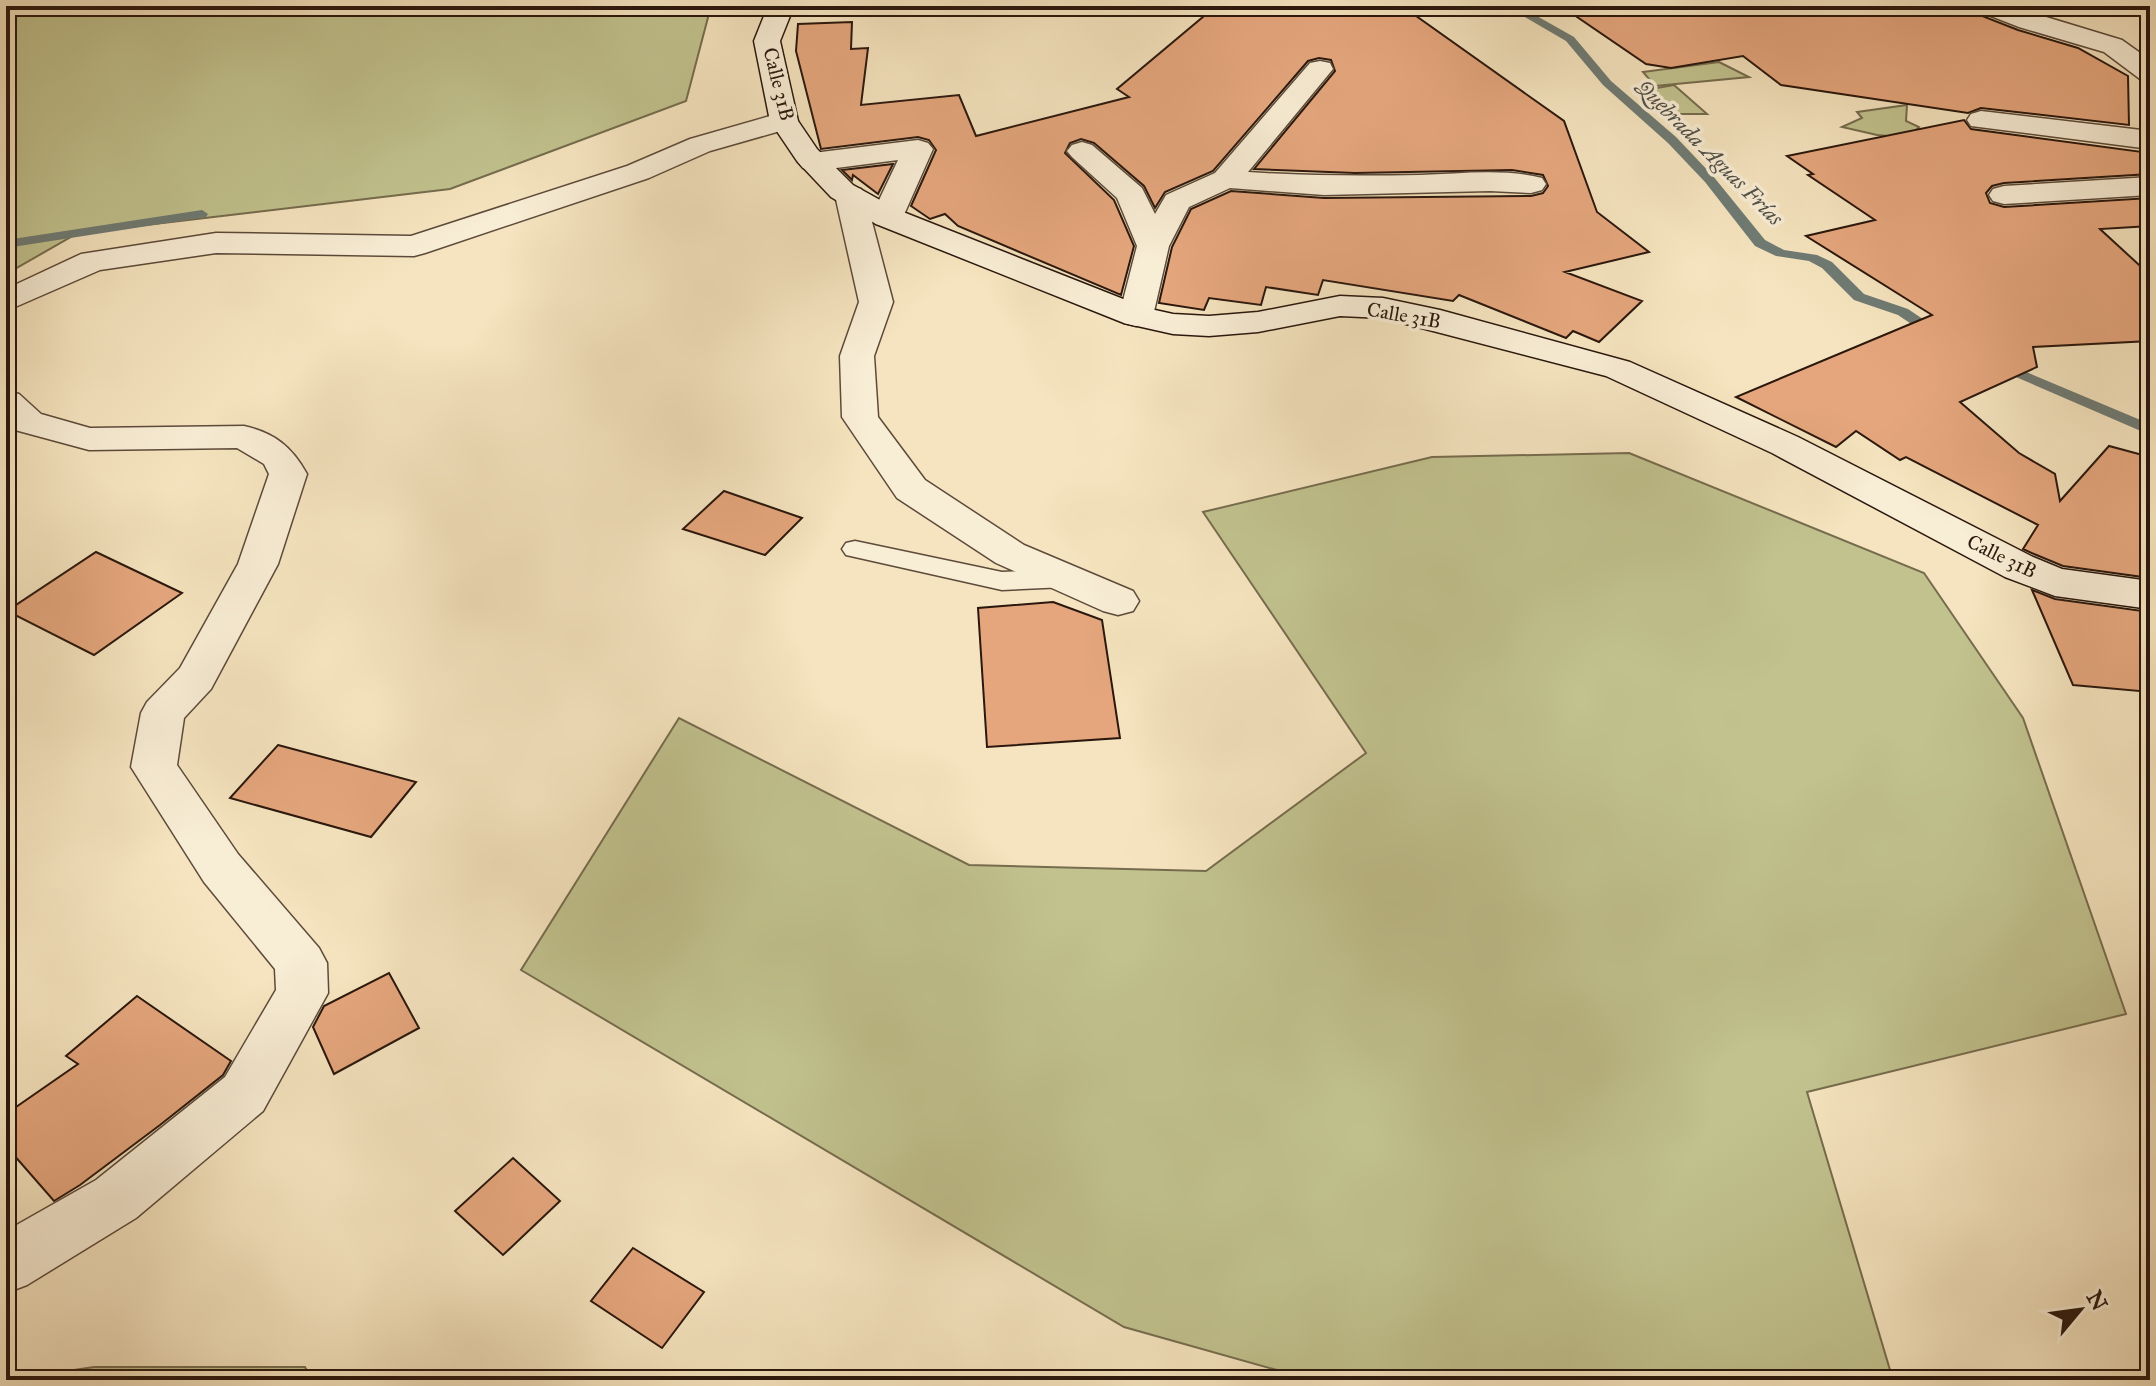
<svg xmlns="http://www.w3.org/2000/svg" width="2156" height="1386" viewBox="0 0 2156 1386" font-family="'IM FELL Great Primer',serif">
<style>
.green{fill:#c1c28e;stroke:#766c4e;stroke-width:2}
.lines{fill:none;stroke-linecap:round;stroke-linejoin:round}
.stream{fill:#6f7b74;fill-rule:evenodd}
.building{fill:#e5a67d;stroke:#2a170d;stroke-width:2}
.lane-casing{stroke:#5d4a3a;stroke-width:3}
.street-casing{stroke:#5d4a3a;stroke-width:3}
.secondary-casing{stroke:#2a170d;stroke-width:3}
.lane{fill:#f8edd5;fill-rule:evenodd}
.street{fill:#f8edd5;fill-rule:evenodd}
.secondary{fill:#f8edd5;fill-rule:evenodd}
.labels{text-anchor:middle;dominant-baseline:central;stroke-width:7;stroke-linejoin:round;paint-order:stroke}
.far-street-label{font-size:20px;fill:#2a170d;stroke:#f8edd5}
.far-water-label{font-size:22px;font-style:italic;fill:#525149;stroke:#f8edd5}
</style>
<rect width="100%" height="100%" fill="#f5e4bf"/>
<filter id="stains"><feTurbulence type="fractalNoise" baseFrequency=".0025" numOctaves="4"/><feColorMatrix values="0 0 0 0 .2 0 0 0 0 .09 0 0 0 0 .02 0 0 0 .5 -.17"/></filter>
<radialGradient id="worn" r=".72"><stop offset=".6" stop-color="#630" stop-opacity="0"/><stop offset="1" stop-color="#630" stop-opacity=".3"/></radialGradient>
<!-- green -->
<g class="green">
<path d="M6,6H711L686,101L450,189L78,233L6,274Z"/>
<path d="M1719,62L1749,77L1655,86L1643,72Z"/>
<path d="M1674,85L1707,114H1676L1651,89Z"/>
<path d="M1907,105L1906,121L1919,127L1909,138L1877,135L1842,127L1862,118L1857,112Z"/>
<path d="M1629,453L1924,573L2023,718L2126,1014L1807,1092L1893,1380H1312L1124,1327L521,970L679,718L969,865L1206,871L1366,753L1203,512L1432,457Z"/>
<path d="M94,1367H305L312,1380H6Z"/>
</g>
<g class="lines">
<!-- stream -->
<g class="stream">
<path d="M1506,6H1519L1574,37L1611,81L1676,137L1713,176L1765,240L1784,250L1817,255L1832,262L1864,294L1908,309L1942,332V338H1932L1898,315L1854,300L1822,268L1809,261L1776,256L1755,246L1705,182L1668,143L1603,85L1566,41Z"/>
<path d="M202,210L208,214L206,217L6,248V240Z"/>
<path d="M2000,361L2150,424V435L1995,368L1993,365Z"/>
</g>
</g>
<!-- building -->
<g class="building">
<path d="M1216,6H1402L1564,121L1597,212L1649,252L1565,272L1642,301L1599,342L1573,331L1566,338L1459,295L1453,301L1323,280L1318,295L1266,287L1261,305L1209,298L1204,310L1159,303L1172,247L1191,209L1231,191L1324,198L1531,196L1543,193L1548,186L1543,175L1512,170L1355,173L1254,169L1335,71L1331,60L1319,58L1308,61L1213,171L1165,192L1155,208L1144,186L1094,143L1081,139L1070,143L1065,153L1114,200L1134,246L1121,295L958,226L945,214L930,219L911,206L936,150L929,140L918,137L821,149L796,51L798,24L852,22L851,49L868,48L861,105L959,95L976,136L1129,97L1117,89Z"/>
<path d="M1561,6H1971L1977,14L2018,30L2078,48L2128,76L2129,125L1981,108L1968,113L1781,85L1743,56L1671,68L1646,64Z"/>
<path d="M1964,120L1971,129L2150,153V174L2004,183L1992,186L1986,193L1990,203L2004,207L2150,198V226L2100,229L2150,275V341L2033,347L2037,367L1960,402L2019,453L2055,474L2060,501L2109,446L2150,457V578L2063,566L2034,554L2023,549L2038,525L1906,457L1900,460L1856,431L1836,447L1736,397L1932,315L1806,236L1875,220L1808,175L1813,174L1787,156Z"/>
<path d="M893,164L878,194L853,175L852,180L842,170Z"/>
<path d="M724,491L802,518L765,555L683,529Z"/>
<path d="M96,552L182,593L94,655L7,611Z"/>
<path d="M2032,590L2055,599L2150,612V692L2073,685Z"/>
<path d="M1053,602L1102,620L1120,738L987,747L978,608Z"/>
<path d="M278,745L416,782L371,837L230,798Z"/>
<path d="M389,973L419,1028L334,1074L313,1027L324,1006Z"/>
<path d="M137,996L231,1061L223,1075L160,1125L80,1185L54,1201L6,1146V1114L78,1064L66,1056Z"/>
<path d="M513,1158L560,1201L503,1255L455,1211Z"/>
<path d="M633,1248L704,1292L662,1348L591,1301Z"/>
</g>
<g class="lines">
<defs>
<path id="lane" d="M855,541L1002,572L1066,569L1075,572L1079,578L1075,584L1066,587L1002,590L846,555L842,549L846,543Z"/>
<g id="street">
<path d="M1974,6H2010L2122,40L2150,60V81L2140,79L2104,52L2019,27L1978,11Z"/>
<path d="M1320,61L1330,63L1333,69L1248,172C1306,176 1362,176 1420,175C1459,174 1503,168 1542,178L1546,184L1542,190L1531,193L1490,191L1324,195L1230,188L1189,207L1169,246L1153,316L1148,323L1136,326L1124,323L1119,316L1137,246L1117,198L1072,157L1067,151L1072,145L1082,142L1092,145L1142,188L1155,214L1166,195L1215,173L1310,63Z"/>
<path d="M1981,111L2150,131V149L1971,126L1967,120L1971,114Z"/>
<path d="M784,112L794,115L798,121L794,127L710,151L649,178L425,253L414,256L216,253L100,270L6,311V289L81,254L216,233L411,236L627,166L690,139Z"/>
<path d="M918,140L928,143L933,149L903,217L898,224L887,226L876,224L871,217L898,160L813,171L803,168L798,162L803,156L813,153Z"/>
<path d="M2150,177V195L2004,204L1993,201L1989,195L1993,189L2004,186Z"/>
<path d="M850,186L861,189L865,195L893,302L874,356L878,417L925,480L1024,545L1133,591L1139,601L1133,611L1118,615L1103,611L996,563L897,498L842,417L840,356L859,302L835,195L839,189Z"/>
<path d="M6,391L19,394L41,414L90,428L244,426C275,433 292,447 307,474L278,564L211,689L184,718L177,765L238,854L319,948L327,963L328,993L263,1111L136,1218L27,1285L6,1293V1231L96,1180L225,1077L276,990L275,969L204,882L131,767L141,713L147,702L180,668L238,564L269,474L264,464L237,448L89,450L15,430L6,421Z"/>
</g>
<path id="secondary" d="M768,6H794L780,41L798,121L817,149L853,185L898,210L1146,308L1173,314L1209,316L1258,312L1340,296L1383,298L1440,310L1630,362L1798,437L2033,557L2062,569L2150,581V609L2055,596L2005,577L1772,453L1606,376L1383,318L1340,316L1258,332L1209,336L1173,334L1124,323L876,224L831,197L797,161L770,121L754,41Z"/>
</defs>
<!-- lane casing -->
<use href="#lane" class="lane-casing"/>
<!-- street casing -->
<use href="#street" class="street-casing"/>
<!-- secondary casing -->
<use href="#secondary" class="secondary-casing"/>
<!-- lane -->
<use href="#lane" class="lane"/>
<!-- street -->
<use href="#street" class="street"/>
<!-- secondary -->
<use href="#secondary" class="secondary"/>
</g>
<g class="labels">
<!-- far-street labels -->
<g class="far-street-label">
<text transform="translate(779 84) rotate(76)">Calle 31B</text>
<text transform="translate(1404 315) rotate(10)">Calle 31B</text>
<text transform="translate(2002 556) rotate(26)">Calle 31B</text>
</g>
<!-- far-water labels -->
<g class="far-water-label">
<text transform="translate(1710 152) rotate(45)">Quebrada Aguas Frías</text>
</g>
</g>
<!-- margin -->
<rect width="2156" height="1386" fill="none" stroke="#f5e4bf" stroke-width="32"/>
<rect x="8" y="8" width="2140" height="1370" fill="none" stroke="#2a170d" stroke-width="4"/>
<rect x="16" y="16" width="2124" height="1354" fill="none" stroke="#2a170d" stroke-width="2"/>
<!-- north arrow -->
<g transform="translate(2080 1310) rotate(61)" stroke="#f8edd5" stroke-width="6" paint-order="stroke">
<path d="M0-6L14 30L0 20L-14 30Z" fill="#2a170d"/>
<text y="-12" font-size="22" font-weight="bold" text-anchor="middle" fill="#2a170d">N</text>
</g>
<rect width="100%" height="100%" filter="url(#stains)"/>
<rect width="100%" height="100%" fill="url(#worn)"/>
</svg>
